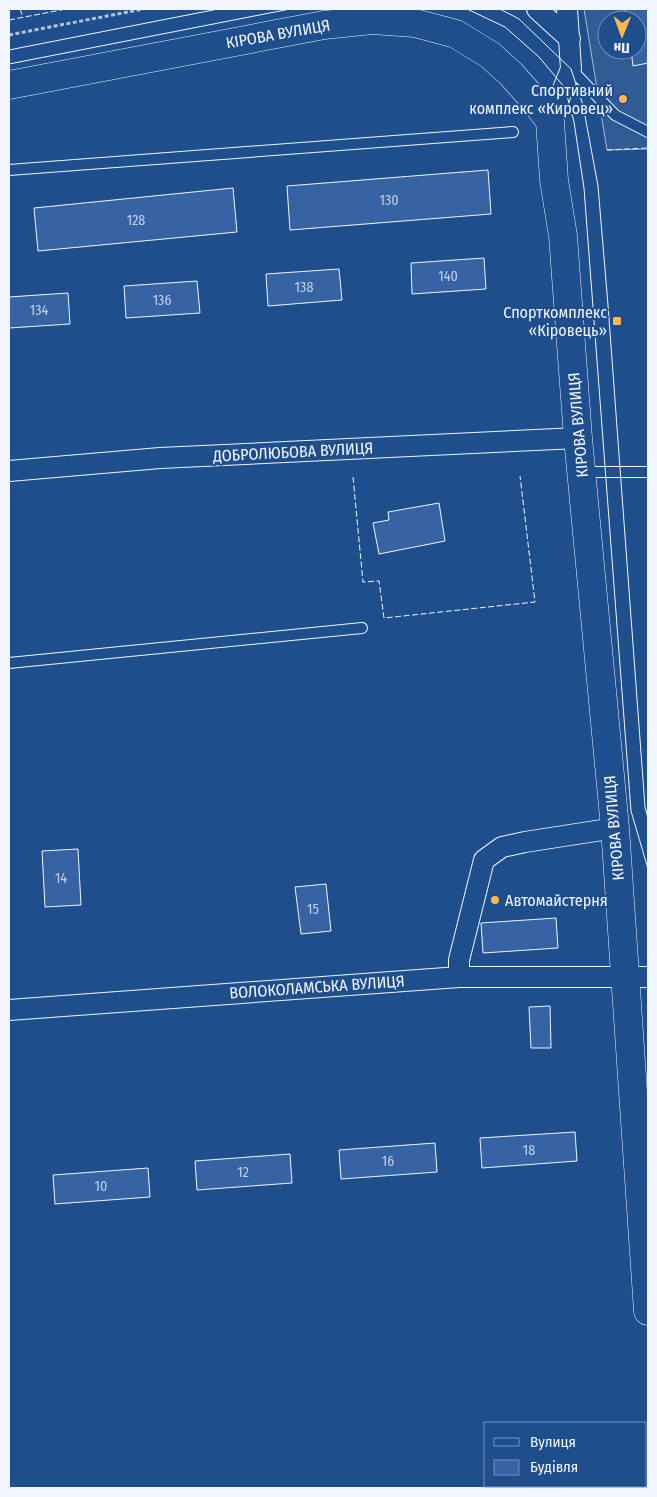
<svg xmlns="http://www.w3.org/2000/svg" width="657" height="1497" viewBox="0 0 657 1497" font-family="'Fira Sans Condensed',sans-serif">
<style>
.pitch{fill:#305b95;stroke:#a8bbd7;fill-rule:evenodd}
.building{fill:#3563a3;stroke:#f2f6ff}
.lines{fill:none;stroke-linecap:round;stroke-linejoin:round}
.lane-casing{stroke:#f2f6ff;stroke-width:12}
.street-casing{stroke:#f2f6ff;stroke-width:22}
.secondary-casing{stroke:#f2f6ff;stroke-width:29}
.path{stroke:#b3c4dc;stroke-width:3;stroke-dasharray:4 2.5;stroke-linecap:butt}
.lane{stroke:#1f4e8c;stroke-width:10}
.street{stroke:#1f4e8c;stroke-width:20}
.secondary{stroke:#1f4e8c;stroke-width:28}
.tram{stroke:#f2f6ff;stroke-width:1}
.fence{stroke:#f2f6ff;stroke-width:1;stroke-dasharray:6 2.5;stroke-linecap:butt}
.poi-dot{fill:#ffb74d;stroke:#1f4e8c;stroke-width:2}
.labels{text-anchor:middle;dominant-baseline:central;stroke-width:4;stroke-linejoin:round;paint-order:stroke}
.number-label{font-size:14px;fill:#c3d1e8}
.street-label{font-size:16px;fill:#f2f6ff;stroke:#1f4e8c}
.poi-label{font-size:16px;fill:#f2f6ff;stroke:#1f4e8c;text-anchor:end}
</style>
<rect width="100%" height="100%" fill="#1f4e8c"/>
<!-- pitch -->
<path class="pitch" d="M584,9H648V149L607,150ZM607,20H637V50H607Z"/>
<!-- building -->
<g class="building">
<path d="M624,9H648V63L633,66L631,50H637V20H626Z"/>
<path d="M488,170L491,214L290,230L287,186Z"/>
<path d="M233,188L237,232L38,251L34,208Z"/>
<path d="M484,258L486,289L412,294L411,263Z"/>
<path d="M339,269L342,300L268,306L266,274Z"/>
<path d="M197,281L200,313L126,318L124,286Z"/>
<path d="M68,293L70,324L9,328V297Z"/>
<path d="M439,503L445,541L379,554L373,523L389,520L388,512Z"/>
<path d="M78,849L81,905L45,907L42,851Z"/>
<path d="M326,884L331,931L301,934L295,887Z"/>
<path d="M556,918L558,948L483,953L481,923Z"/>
<path d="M550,1006L551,1048H531L529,1007Z"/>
<path d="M575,1132L577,1161L482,1168L480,1138Z"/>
<path d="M435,1143L437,1172L341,1179L339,1150Z"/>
<path d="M290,1154L292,1183L197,1190L195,1161Z"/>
<path d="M148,1168L150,1197L55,1204L53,1175Z"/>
</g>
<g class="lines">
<defs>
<g id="lane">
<path d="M571,69L615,115L648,132"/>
<path d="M9,170L513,132"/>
<path d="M582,472H648"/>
<path d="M9,663L362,628"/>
</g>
<g id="street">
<path d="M537,9L570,39"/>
<path d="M550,121L571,69L567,9"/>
<path d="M9,471L160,458L578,438"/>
<path d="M459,977V960L484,860L502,847L525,842L615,828"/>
<path d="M9,1010L459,977H648"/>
</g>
<path id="secondary" d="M9,85L324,25L372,20L415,23L456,34L490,55L511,74L535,101L550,121L554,180L563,236L578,438L615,828L648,1311"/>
</defs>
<!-- lane casing -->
<use href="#lane" class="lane-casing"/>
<!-- street casing -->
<use href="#street" class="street-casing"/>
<!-- secondary casing -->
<use href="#secondary" class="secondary-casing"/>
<!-- path -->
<path class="path" d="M9,35L143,9"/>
<!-- lane -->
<use href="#lane" class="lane"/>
<!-- street -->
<use href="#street" class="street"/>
<!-- secondary -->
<use href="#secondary" class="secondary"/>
<!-- tram -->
<g class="tram">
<path d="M467,9L505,27L539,57L565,88L574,122L584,188L631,811L648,869"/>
<path d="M500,9L519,19L571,69L583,105L598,186L608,305L645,807L648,818"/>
<path d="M9,50L218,9"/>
<path d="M9,64L290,9"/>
</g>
<!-- fence -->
<g class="fence">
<path d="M20,9L23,17"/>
<path d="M9,20L66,9"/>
<path d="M607,150L648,148"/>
<path d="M353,477L363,582L379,581L384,618L535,602L520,476"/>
</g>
</g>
<!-- markers -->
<g class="poi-dot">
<circle cx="623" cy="99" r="5"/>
<rect x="612" y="316" width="10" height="10" rx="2.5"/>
<circle cx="495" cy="900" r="5"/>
</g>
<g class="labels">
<!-- number labels -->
<g class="number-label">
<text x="389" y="200">130</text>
<text x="136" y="220">128</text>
<text x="448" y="276">140</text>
<text x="304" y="287">138</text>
<text x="162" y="300">136</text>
<text x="39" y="310">134</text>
<text x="61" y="878">14</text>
<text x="313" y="909">15</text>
<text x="529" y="1150">18</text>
<text x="388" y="1161">16</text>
<text x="243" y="1172">12</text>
<text x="101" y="1186">10</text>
</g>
<!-- street labels -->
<g class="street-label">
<text transform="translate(278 34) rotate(-10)">КІРОВА ВУЛИЦЯ</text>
<text transform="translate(578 425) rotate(-95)">КІРОВА ВУЛИЦЯ</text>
<text transform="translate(293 452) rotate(-3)">ДОБРОЛЮБОВА ВУЛИЦЯ</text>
<text transform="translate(614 828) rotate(-95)">КІРОВА ВУЛИЦЯ</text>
<text transform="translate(317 987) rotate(-4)">ВОЛОКОЛАМСЬКА ВУЛИЦЯ</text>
</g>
<!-- poi labels -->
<g class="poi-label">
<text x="613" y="90">Cпортивний<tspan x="613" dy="18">комплекс «Кировец»</tspan></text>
<text x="607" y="312">Спорткомплекс<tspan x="607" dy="18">«Кіровець»</tspan></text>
<text x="505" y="900" text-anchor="start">Автомайстерня</text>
</g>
</g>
<!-- border -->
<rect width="657" height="1497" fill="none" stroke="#f2f6ff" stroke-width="20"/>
<!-- legend -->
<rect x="484" y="1422" width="162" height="65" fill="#1f4e8c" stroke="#7391ba"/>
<rect x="494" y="1438" width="25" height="8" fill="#1f4e8c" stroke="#7391ba"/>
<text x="530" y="1447" font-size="15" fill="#f2f6ff">Вулиця</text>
<rect x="494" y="1460" width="25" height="15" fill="#3563a3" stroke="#7391ba"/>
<text x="530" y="1472" font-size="15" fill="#f2f6ff">Будівля</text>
<!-- north arrow -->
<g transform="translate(622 35) rotate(181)"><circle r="24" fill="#1f4e8c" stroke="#7391ba"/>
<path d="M0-4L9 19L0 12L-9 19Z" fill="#ffb74d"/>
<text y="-8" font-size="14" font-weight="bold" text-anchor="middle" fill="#f2f6ff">Пн</text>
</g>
</svg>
